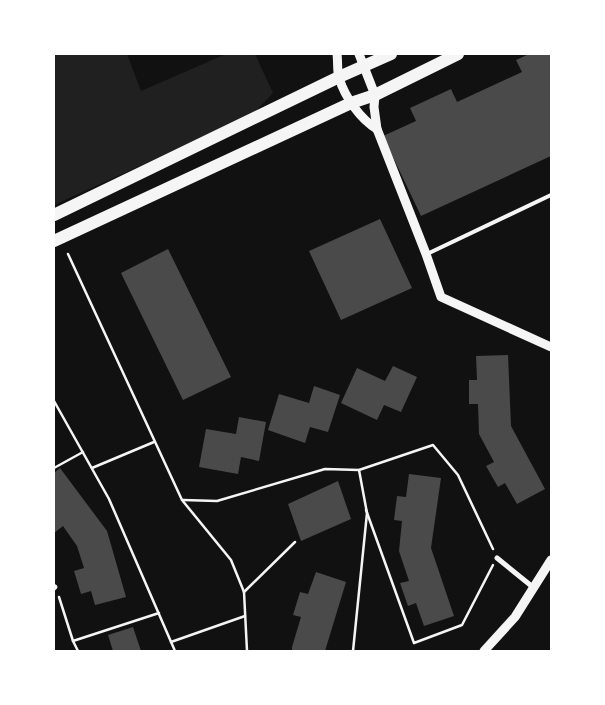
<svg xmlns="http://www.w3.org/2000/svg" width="605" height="705" viewBox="0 0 605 705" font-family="'Noto Sans',sans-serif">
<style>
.green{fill:#202020}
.building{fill:#4a4a4a}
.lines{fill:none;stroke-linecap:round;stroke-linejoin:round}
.path{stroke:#f5f5f5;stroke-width:2.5}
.service{stroke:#f5f5f5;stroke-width:4}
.minor{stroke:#f5f5f5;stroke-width:5}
.tertiary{stroke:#f5f5f5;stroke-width:9}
.primary{stroke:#f5f5f5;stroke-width:12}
</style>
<rect width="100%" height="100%" fill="#111"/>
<!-- green -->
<path class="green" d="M54,54H127L141,91L226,54H255L273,93L252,115L54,205Z"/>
<!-- building -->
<g class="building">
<path d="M529,54H551V156L421,216L383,136L416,121L410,108L451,89L457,102L522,72L516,60Z"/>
<path d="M380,219L412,288L341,320L309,251Z"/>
<path d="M168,249L231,377L183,400L121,273Z"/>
<path d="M508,355L511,426L545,489L517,504L505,483L498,487L486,466L494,462L479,434L478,404H469V380H477L476,356Z"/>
<path d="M393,366L417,377L401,412L384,405L377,420L341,403L357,368L385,381Z"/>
<path d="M314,386L340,395L328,432L310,427L305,443L268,430L279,394L309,403Z"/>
<path d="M239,417L266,422L259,461L241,457L238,474L199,467L206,429L236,434Z"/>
<path d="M60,468L107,531L126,597L95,605L91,591L81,594L74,571L84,568L77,546L63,526L54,533V473Z"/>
<path d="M409,474L441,478L431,548L454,616L424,626L416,603L408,606L400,583L409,581L399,551L402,521L394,520L397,496L406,497Z"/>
<path d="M338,481L351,519L301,541L288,504Z"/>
<path d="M316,572L346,582L325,651H292V647L301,617L293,615L300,592L308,594Z"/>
<path d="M133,627L141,651H113L108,635Z"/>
</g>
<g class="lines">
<!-- path -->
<g class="path">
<path d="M68,254L182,500L231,560L244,592L247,651"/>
<path d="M54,401L109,499L175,651"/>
<path d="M54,468L83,452"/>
<path d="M92,468L154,442"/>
<path d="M183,500L217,501L325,469L359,470"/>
<path d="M366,510L414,643L462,625L493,565"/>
<path d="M244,592L295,542"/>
<path d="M59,597L73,641L78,651"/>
<path d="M73,641L159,613"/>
<path d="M171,642L245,616"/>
<path d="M353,651L367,513L359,470L433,445L458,475L493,549"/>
</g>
<!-- service -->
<path class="service" d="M427,254L551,195"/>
<!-- minor -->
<g class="minor">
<path d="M497,558L534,588"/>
<path d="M54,588L55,587"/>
</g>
<!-- tertiary -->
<g class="tertiary">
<path d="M337,54C338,61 337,71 339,78C345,97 360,119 377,129"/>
<path d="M359,54L375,95L374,107L377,129L426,254L441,297L551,347"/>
<path d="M484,651L515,617L551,560"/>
</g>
<!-- primary -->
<g class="primary">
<path d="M54,215L339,77L391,54"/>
<path d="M54,241L351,103L375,95L458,54"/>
</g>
</g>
<!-- border -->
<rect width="605" height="705" fill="none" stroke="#ffffff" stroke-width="110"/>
</svg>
